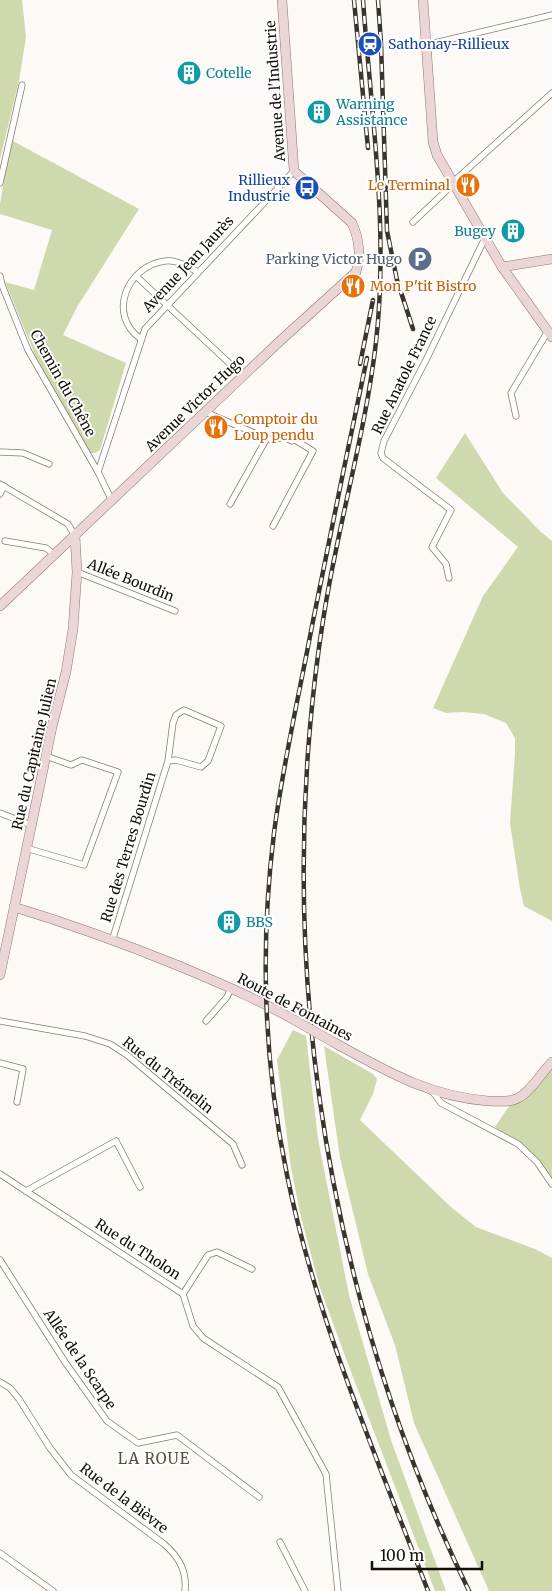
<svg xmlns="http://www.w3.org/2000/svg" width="552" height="1591" viewBox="0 0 552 1591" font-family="Merriweather,serif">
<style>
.green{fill:#cfd9ae}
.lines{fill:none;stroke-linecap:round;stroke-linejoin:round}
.street-casing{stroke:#897b6a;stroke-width:7}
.secondary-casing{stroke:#897b6a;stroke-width:10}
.street{stroke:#fff;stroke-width:5.5}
.secondary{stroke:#ecd5d7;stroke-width:9}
.rail-casing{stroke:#39342d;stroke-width:4.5}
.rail{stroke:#fff;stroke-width:2.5;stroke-dasharray:8;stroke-linecap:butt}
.secondary-bridge-casing{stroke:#897b6a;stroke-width:10;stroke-linecap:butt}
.secondary-bridge{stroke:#ecd5d7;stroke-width:9}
.labels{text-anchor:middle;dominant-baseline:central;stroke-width:4;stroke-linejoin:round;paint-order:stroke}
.transit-label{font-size:14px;fill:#164399;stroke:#fff;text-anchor:start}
.culture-label{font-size:14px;fill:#0d838f;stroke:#fff;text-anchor:start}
.street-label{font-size:14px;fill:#130e07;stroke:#fff}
.food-label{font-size:14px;fill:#c56008;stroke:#fff;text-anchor:start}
.service-label{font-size:14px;fill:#4e5e75;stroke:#fff;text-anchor:end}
.neighbourhood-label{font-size:15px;letter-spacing:1px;fill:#5b4e3e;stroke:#fff}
</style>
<rect width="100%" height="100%" fill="#fdf9f6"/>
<!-- green -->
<g class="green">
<path d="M0,0H22L26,37L19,81L0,159Z"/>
<path d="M11,140L139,209L77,307L63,335L126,363L100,450L95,453H91L87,447L36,357L5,282L34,290L52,230L0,214V204Z"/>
<path d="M465,433L503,493L541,532L552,541V921L524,906L520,889L510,823L515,754V738L506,723L484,714L462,712L446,713L433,708L483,596L518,547L436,478Z"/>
<path d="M293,1030L306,1036L318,1139L349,1295L391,1440L446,1591H435L348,1364L320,1288L301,1217L291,1168L277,1060Z"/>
<path d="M324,1046L373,1074L377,1079L373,1094L360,1120L452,1208L476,1227L535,1249L552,1258V1591H489L414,1423L395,1345L368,1274L340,1158Z"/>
<path d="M552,1064V1179L542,1166L495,1127L509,1106L531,1088Z"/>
</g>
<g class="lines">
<defs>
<g id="street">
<path d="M426,45L552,15"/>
<path d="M0,183L22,85"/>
<path d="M413,222L446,191L452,183L552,93"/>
<path d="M0,276L2,285L28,350L98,472"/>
<path d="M136,276L243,376"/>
<path d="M141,339C107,316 126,266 165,261C176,259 188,267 198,272"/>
<path d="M205,412L271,440L284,437L292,441L295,440L313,451L273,526"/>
<path d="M516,416L511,393L548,331"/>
<path d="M0,452L23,453L49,464"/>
<path d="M0,484L68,524L75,536"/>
<path d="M0,494L4,486"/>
<path d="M112,501L98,472L145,329L294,171"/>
<path d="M230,504L267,438"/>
<path d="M5,541L46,548L55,555"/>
<path d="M77,572L175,611"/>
<path d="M449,578L446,564L432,547L451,510L383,458L381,453L384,441L426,360L485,238"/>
<path d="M0,813L31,825"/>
<path d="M26,848L84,865L118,772L82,760L71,765L46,756"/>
<path d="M112,941L168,761L176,760L201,767L208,761L221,726L184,710L176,715L173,723L168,761"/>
<path d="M0,1021L85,1036L110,1044L127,1055L233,1144L242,1165"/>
<path d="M206,1021L227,997L231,988"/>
<path d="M0,1063L23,1069L17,1102"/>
<path d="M432,1091L441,1103L518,1144L537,1162L552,1184"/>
<path d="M0,1174L183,1294L208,1255L217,1252L252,1269"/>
<path d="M26,1191L116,1141L140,1187"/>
<path d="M0,1260L65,1362L107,1421L138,1443L177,1435L259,1497"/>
<path d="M183,1294L193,1326L203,1338L278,1387L326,1474L338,1591"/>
<path d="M0,1382L10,1388L19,1399L50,1448L71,1475L164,1544C179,1557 187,1571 185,1591"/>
<path d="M280,1542L305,1591"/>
<path d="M0,1553L53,1591"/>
</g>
<g id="secondary">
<path d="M423,0L433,142L437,155L502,267L552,337"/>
<path d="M502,267L552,259"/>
<path d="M0,606L280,341L356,272C361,256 359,238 352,223L294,171L282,0"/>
<path d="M14,907C70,924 125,944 179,966C219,983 258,999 296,1021"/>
<path d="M0,975L52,727L66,672L73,629L77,572L75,536"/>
<path d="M335,1043C386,1071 428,1096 488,1101C497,1101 510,1103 518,1098C532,1091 541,1073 552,1062"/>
</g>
</defs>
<!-- street casing -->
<use href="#street" class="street-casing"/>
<!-- secondary casing -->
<use href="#secondary" class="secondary-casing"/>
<!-- street -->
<use href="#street" class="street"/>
<!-- secondary -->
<use href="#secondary" class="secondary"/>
<defs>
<g id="rail">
<path d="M354,0L368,148"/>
<path d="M363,0C371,113 389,228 376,342C368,412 350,481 336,550C322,616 313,684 308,752C287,1039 343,1332 469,1591"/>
<path d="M378,0L381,43L387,231L397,280L413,329"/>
<path d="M367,358C348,447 330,537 312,626C299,695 283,764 274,833C260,946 264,1064 287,1175C316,1319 376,1455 428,1591"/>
<path d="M360,364L373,300"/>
</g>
</defs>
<!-- rail casing -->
<use href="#rail" class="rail-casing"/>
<!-- rail -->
<use href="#rail" class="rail"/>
<defs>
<path id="secondary-bridge" d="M296,1021L335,1043"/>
</defs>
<!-- secondary-bridge casing -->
<use href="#secondary-bridge" class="secondary-bridge-casing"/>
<!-- secondary-bridge -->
<use href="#secondary-bridge" class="secondary-bridge"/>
</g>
<!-- icons -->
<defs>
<symbol id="station-disc" viewBox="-11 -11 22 22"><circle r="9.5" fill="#1a4fb4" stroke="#fff"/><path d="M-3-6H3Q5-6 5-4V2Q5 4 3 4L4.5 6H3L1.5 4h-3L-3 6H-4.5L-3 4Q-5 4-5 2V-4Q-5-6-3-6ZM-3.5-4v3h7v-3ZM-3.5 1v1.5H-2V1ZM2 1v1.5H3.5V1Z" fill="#fff"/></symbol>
<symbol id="building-disc" viewBox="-11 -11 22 22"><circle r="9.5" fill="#0f9aa8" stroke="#fff"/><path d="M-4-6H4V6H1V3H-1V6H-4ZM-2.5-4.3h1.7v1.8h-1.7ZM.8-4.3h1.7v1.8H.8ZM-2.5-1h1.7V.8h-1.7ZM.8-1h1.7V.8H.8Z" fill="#fff"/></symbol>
<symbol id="restaurant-disc" viewBox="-11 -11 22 22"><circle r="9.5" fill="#e8710a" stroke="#fff"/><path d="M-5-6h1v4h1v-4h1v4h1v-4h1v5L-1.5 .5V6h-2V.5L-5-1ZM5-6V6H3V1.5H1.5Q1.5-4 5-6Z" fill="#fff"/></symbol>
<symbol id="bus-disc" viewBox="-11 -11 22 22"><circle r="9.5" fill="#1a4fb4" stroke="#fff"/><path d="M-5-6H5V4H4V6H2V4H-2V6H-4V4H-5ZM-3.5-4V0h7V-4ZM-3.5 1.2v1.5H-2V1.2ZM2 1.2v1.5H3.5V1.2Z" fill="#fff"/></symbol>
<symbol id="parking-disc" viewBox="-11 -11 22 22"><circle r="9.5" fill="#5c6f8a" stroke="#fff"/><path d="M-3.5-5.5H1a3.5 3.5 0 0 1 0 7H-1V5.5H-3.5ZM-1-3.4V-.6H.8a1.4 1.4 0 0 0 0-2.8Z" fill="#fff"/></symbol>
</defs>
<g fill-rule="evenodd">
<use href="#station-disc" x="356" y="30" width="28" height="28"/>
<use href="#building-disc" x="175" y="59" width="28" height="28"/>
<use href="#building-disc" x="305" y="98" width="28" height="28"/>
<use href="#restaurant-disc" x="454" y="171" width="28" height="28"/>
<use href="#bus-disc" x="293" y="174" width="28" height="28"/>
<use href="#building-disc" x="499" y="217" width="28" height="28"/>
<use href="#parking-disc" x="406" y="245" width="28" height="28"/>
<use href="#restaurant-disc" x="339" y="272" width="28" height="28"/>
<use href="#restaurant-disc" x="202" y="413" width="28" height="28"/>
<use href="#building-disc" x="215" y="908" width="28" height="28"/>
</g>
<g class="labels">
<!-- transit labels -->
<g class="transit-label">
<text x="388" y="44">Sathonay-Rillieux</text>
<text x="290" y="180" text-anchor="end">Rillieux<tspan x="290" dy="16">Industrie</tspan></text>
</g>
<!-- culture labels -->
<g class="culture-label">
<text x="206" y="73">Cotelle</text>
<text x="336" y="104">Warning<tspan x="336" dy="16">Assistance</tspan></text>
<text x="496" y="231" text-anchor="end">Bugey</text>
<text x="246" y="922">BBS</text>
</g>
<!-- street labels -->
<g class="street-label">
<text transform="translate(275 91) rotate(-94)">Avenue de l'Industrie</text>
<text transform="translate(188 264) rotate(-47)">Avenue Jean Jaurès</text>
<text transform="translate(404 375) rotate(-64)">Rue Anatole France</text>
<text transform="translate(63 383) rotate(61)">Chemin du Chêne</text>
<text transform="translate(195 403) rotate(-44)">Avenue Victor Hugo</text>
<text transform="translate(131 580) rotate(22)">Allée Bourdin</text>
<text transform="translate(34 754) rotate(-77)">Rue du Capitaine Julien</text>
<text transform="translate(128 847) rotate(-73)">Rue des Terres Bourdin</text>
<text transform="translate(295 1007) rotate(28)">Route de Fontaines</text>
<text transform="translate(168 1075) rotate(39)">Rue du Trémelin</text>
<text transform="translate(138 1249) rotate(33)">Rue du Tholon</text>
<text transform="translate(80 1359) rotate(56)">Allée de la Scarpe</text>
<text transform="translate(124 1498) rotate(37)">Rue de la Bièvre</text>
</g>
<!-- food labels -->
<g class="food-label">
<text x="450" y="185" text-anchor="end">Le Terminal</text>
<text x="370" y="286">Mon P'tit Bistro</text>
<text x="234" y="419">Comptoir du<tspan x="234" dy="16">Loup pendu</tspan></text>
</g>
<!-- service labels -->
<g class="service-label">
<text x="402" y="259">Parking Victor Hugo</text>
</g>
<!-- neighbourhood labels -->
<g class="neighbourhood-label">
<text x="154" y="1458">LA ROUE</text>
</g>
</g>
<!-- scale -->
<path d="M372 1561v8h110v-8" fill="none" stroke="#130e07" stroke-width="2.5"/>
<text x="380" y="1561" font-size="15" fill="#130e07" stroke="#ffffff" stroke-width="4" paint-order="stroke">100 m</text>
</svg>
